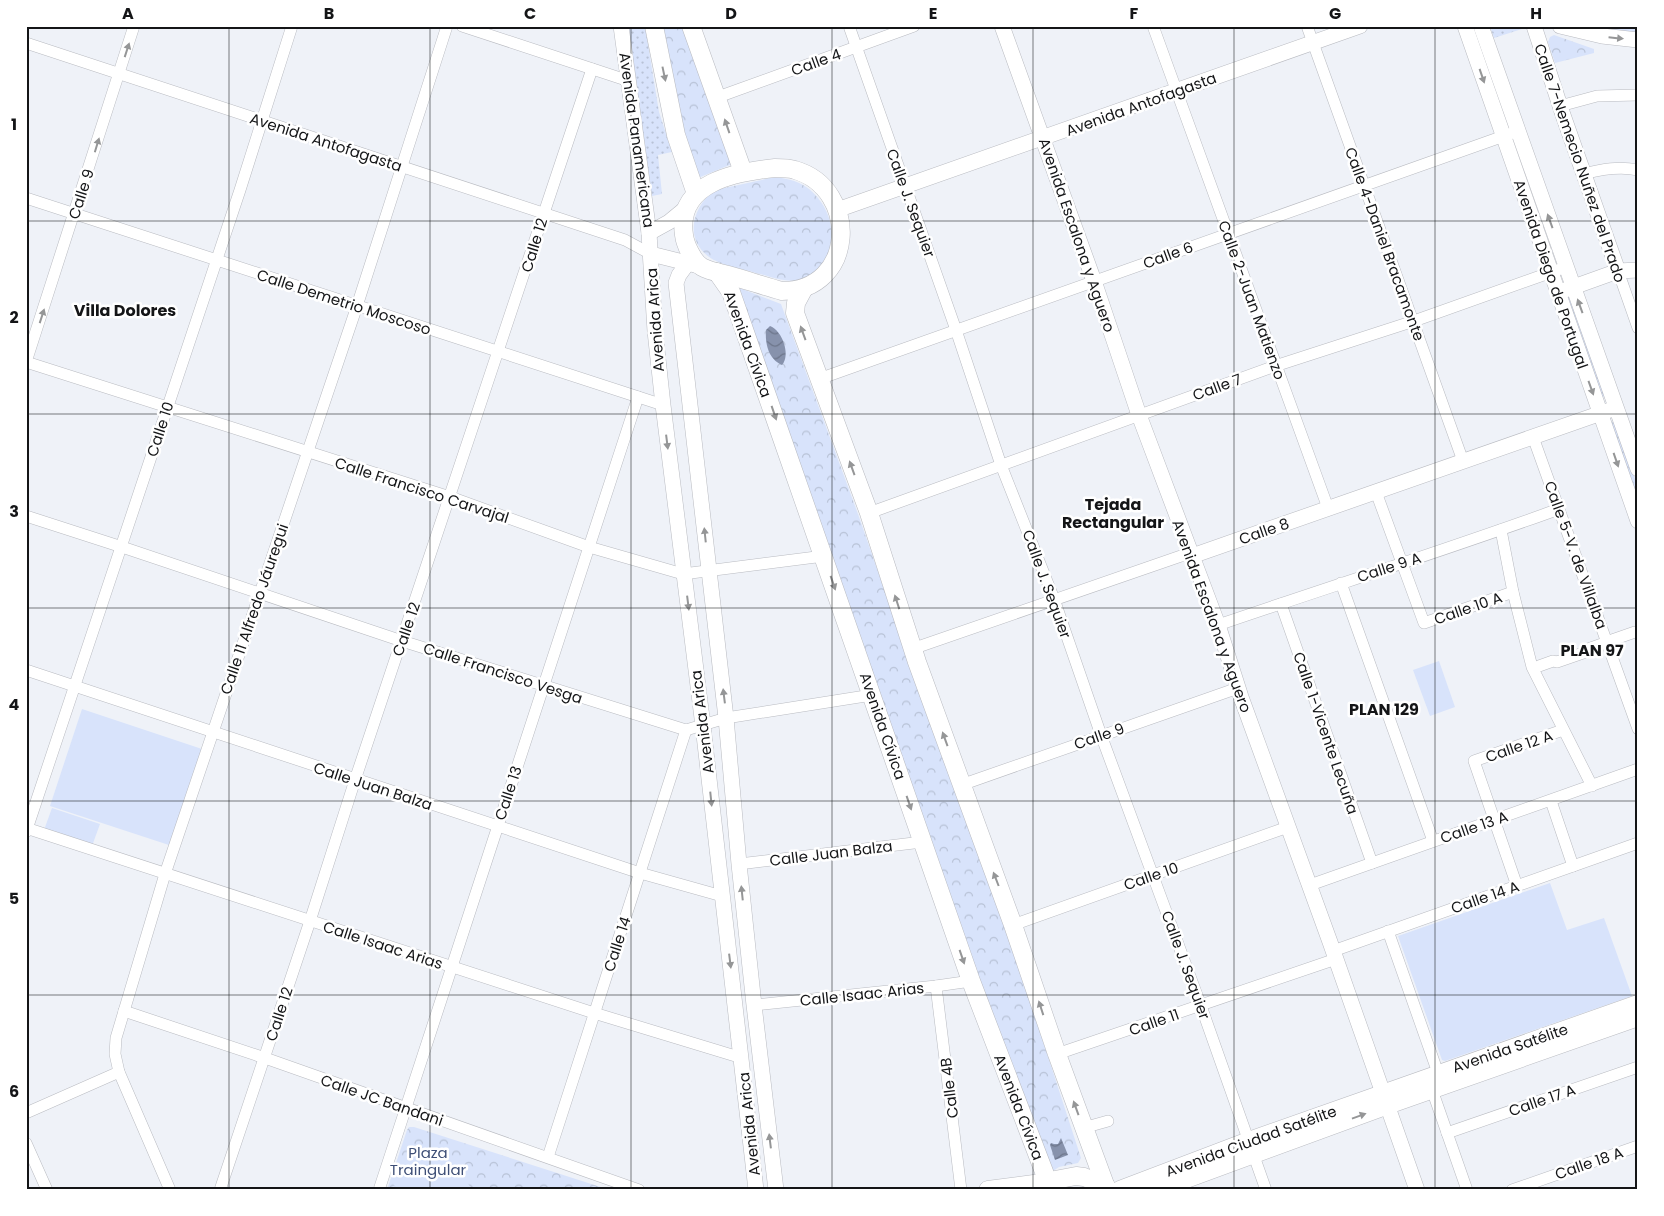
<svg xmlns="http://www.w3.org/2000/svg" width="1664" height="1216" viewBox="0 0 1664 1216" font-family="Poppins,sans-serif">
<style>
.grass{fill:url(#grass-dots)}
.park{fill:url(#park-crowns)}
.pitch{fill:#d8e3fb}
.water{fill:url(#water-waves)}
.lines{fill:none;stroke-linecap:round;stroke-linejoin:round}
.street-casing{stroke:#b9bbc1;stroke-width:12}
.secondary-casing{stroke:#b9bbc1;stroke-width:16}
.primary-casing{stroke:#b9bbc1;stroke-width:19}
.street{stroke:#fff;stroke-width:11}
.secondary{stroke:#fff;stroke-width:15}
.primary{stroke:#fff;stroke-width:18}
.oneway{fill:#959697}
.grid{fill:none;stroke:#141517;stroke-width:1;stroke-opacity:0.55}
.labels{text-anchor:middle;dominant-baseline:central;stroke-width:5;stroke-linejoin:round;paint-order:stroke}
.street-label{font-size:15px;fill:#141517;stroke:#fff}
.park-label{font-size:15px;fill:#3e4f77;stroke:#fff}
.neighbourhood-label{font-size:16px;font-weight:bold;fill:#141517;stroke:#fff}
.neatline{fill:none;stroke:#141517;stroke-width:2}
.grid-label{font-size:16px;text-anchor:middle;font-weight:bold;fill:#141517}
</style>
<defs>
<pattern id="grass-dots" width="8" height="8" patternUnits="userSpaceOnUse" patternTransform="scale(1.25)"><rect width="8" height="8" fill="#d8e3fb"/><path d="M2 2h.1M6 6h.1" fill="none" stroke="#b8c2d6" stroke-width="1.8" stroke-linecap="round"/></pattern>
<pattern id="park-crowns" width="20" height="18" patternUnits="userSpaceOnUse" patternTransform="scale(1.25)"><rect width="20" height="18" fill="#d8e3fb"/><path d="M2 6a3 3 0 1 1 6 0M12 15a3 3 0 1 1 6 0" fill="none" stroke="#b8c2d6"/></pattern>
<pattern id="water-waves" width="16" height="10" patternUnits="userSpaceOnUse" patternTransform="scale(1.25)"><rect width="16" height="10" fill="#8792ac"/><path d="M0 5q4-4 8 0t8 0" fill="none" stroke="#6d768b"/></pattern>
</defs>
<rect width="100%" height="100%" fill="#eff2f8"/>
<!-- grass -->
<g class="grass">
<path d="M628,26H645L659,112L672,152L658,155L662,194L652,196Z"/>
<path d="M1490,26H1524L1525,28L1494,38Z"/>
<path d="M1607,26L1638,27V32L1608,30Z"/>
<path d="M1569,296L1605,396L1603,397H1601L1566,297Z"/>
<path d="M1612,422L1615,424L1638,487V504L1610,424Z"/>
</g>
<!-- park -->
<g class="park">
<path d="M663,26H684L732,164L698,178L679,114Z"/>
<path d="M1554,35L1594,49V53L1555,63L1548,42L1550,37Z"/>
<path d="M775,177C793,179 807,184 818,198C830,213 834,229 830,248C826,260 817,275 804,279C786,284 773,277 756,273C743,269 728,267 716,261C683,245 690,208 715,190Z"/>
<path d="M737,287L781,304L858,514L941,753L1016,958L1081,1158L1078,1163L1059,1167L1053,1171L1046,1168L902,766Z"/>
<path d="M409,1127H414L610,1190H387L407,1130Z"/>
</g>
<!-- pitch -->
<g class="pitch">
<path d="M1439,661L1455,707L1430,716L1413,670Z"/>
<path d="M82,709L208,751L175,847L50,806Z"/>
<path d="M52,808L100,824L92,846L44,830Z"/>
<path d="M1550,883L1567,930L1604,918L1632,996L1445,1061L1442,1060L1398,936Z"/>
<path d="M435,1143L473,1190H398L390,1180Z"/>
</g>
<!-- water -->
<g class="water">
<path d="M770,326C782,330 791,355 782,365C768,359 765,343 766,330Z"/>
<path d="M1061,1138L1068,1155L1055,1160L1050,1145L1051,1143L1054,1144H1058Z"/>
</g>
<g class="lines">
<defs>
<g id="street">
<path d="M462,26L629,81"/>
<path d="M849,26L956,330L1001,465L1054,599L1101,735L1201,1006L1266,1190"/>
<path d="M1153,26L1328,508"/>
<path d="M1307,26L1463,461"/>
<path d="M26,43L625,240L651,254"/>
<path d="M718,97L914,26"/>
<path d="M1560,106L1597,96L1638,95"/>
<path d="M1584,174C1602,169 1619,166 1638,170"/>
<path d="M26,198L663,405"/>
<path d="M1618,271L1638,328"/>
<path d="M26,362L450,497L589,547L683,574L824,556"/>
<path d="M26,362L134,26"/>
<path d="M819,379L1518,131"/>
<path d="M1533,437L1638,729"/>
<path d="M1376,492L1424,623L1513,592"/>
<path d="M869,513L1275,366L1414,321L1566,267"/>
<path d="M26,516L122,547L402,641L686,730L726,718L872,695"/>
<path d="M1501,530L1513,592L1532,667L1592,786"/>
<path d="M1341,583L1433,841"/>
<path d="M1281,604L1372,863"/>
<path d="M1218,625C1332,586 1446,550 1559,509"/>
<path d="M1612,640L1635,632L1638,634"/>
<path d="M912,649L1181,556H1192"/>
<path d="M1539,666L1553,661L1557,662L1586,652L1588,649L1602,644"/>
<path d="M26,670L640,873L722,896"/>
<path d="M961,785L1238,688"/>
<path d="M1551,801L1573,866"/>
<path d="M26,828L594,1013L742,1058"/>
<path d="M26,832L240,190L292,26"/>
<path d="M739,864L922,842"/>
<path d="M1310,885L1638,769"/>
<path d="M1517,886L1474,761L1563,730"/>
<path d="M1013,925L1288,827"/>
<path d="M1388,931L1438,1073"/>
<path d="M1333,951L1638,843"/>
<path d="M936,986L961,1190"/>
<path d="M754,1005L936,986L971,981"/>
<path d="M124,1011L265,1058L639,1190"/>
<path d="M1057,1054L1336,959"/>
<path d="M1430,1084L1467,1190"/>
<path d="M26,1113L119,1072"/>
<path d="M1083,1128L1108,1121"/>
<path d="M1447,1133L1638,1067"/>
<path d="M26,1143L47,1190"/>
<path d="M548,1157L686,730"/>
<path d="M170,1190L119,1072L115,1054L116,1038L165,874L357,306L447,26"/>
<path d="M220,1190L310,921L355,780L592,69"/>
<path d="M379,1190L638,397"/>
<path d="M1512,1190L1638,1146"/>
</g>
<g id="secondary">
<path d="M621,26L649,233L655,331L663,405L703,726L756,1190"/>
<path d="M1002,26L1094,281L1139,415L1218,625L1241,697L1330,942L1417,1190"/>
<path d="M1465,26L1638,521"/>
<path d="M1481,26L1638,469"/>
<path d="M1534,26L1563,115L1618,271"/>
<path d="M1560,26L1602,36L1638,40"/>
<path d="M837,210L1360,26"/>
<path d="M649,233L669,222L686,208"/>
<path d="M651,254L695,265"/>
<path d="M687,264L679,275L676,283L726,718L739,864L754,1005L776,1190"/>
<path d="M1565,290L1618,271L1638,270"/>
<path d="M1192,556L1610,410"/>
</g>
<g id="primary">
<path d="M654,26L676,135L696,194"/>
<path d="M691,26L743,172"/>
<path d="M775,168C781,168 789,168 795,170C860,189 856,291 782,291C764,286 746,280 728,275C720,273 709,271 702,267C693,262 685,244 684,235C676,182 736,172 775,168Z"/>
<path d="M717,272L731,292L971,981L1051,1190"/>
<path d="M804,288L796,303L795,313L869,513L917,662L1013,925L1057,1054L1107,1190"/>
<path d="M988,1190L1034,1184L1076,1176L1084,1177L1106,1186"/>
<path d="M1120,1190L1249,1141L1638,1004"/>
<path d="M1156,1190L1396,1102L1638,1017"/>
</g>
</defs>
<!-- street casing -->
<use href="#street" class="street-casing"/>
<!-- secondary casing -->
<use href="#secondary" class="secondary-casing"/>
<!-- primary casing -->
<use href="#primary" class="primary-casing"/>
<!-- street -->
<use href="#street" class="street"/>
<!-- secondary -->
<use href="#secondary" class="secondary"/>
<!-- primary -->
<use href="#primary" class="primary"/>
</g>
<!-- one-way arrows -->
<defs><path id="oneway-solid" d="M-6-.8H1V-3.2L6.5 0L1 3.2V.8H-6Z" transform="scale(1.25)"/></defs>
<g class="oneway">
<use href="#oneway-solid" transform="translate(1616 38) rotate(6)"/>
<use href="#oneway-solid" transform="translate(127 50) rotate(-72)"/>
<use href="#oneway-solid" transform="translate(664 74) rotate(78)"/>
<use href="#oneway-solid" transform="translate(1482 76) rotate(71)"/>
<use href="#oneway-solid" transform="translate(727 126) rotate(-109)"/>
<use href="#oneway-solid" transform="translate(97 145) rotate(-73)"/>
<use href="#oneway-solid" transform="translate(1550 221) rotate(-110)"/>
<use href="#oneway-solid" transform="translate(1580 306) rotate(-110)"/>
<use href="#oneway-solid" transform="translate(42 316) rotate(-72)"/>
<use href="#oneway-solid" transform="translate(803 333) rotate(-110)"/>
<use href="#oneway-solid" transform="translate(1591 388) rotate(70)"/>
<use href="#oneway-solid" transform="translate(774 413) rotate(71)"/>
<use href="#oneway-solid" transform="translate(667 442) rotate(83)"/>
<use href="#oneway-solid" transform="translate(1616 460) rotate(71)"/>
<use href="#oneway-solid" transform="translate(852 468) rotate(-110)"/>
<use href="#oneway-solid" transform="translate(705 535) rotate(-96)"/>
<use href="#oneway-solid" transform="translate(833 583) rotate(71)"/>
<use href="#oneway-solid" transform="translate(897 602) rotate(-108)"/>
<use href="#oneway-solid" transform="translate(688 603) rotate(83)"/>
<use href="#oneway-solid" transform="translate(724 696) rotate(-97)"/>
<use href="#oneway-solid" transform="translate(945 739) rotate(-110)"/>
<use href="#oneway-solid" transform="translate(711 799) rotate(84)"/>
<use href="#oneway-solid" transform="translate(909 803) rotate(71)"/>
<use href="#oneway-solid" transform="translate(996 879) rotate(-111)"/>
<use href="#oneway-solid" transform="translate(742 893) rotate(-96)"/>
<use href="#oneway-solid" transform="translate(962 957) rotate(71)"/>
<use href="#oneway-solid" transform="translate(730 961) rotate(83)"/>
<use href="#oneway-solid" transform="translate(1041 1008) rotate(-108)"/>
<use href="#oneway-solid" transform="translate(1076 1108) rotate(-110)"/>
<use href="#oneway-solid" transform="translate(1359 1116) rotate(-20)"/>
<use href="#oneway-solid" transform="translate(770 1141) rotate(-97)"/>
</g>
<!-- grid -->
<path class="grid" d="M229,26V1190M430,26V1190M631,26V1190M832,26V1190M1033,26V1190M1234,26V1190M1435,26V1190M26,221H1638M26,414H1638M26,608H1638M26,801H1638M26,995H1638"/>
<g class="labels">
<!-- street labels -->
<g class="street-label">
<text transform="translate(816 62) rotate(-20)">Calle 4</text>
<text transform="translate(1141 104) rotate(-20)">Avenida Antofagasta</text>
<text transform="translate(637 140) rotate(82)">Avenida Panamericana</text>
<text transform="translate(326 142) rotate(18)">Avenida Antofagasta</text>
<text transform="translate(1580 163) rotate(71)">Calle 7-Nemecio Nuñez del Prado</text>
<text transform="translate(81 194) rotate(-72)">Calle 9</text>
<text transform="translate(911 203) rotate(70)">Calle J. Sequier</text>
<text transform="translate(1077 235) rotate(71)">Avenida Escalona y Aguero</text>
<text transform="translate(1385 244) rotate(70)">Calle 4-Daniel Bracamonte</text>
<text transform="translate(534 245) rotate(-73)">Calle 12</text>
<text transform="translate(1168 255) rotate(-20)">Calle 6</text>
<text transform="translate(1551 274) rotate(71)">Avenida Diego de Portugal</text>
<text transform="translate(1252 300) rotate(70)">Calle 2-Juan Matienzo</text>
<text transform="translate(344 302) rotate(18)">Calle Demetrio Moscoso</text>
<text transform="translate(655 320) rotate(-94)">Avenida Arica</text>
<text transform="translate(748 344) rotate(70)">Avenida Cívica</text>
<text transform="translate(1217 387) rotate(-20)">Calle 7</text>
<text transform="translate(160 429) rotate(-72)">Calle 10</text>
<text transform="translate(422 490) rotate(18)">Calle Francisco Carvajal</text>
<text transform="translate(1264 531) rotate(-19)">Calle 8</text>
<text transform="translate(1576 555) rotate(70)">Calle 5-V. de Villalba</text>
<text transform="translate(1389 567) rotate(-18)">Calle 9 A</text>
<text transform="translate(1047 584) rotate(70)">Calle J. Sequier</text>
<text transform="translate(1468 608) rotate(-19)">Calle 10 A</text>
<text transform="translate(254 609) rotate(-71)">Calle 11 Alfredo Jáuregui</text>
<text transform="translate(1212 616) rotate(70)">Avenida Escalona y Aguero</text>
<text transform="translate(406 629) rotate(-71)">Calle 12</text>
<text transform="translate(503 673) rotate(18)">Calle Francisco Vesga</text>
<text transform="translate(702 722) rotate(-97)">Avenida Arica</text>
<text transform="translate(883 726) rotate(71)">Avenida Cívica</text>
<text transform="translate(1326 733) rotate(71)">Calle 1-Vicente Lecuña</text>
<text transform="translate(1099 736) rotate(-19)">Calle 9</text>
<text transform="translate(1519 746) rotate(-19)">Calle 12 A</text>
<text transform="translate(373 786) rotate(18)">Calle Juan Balza</text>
<text transform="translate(508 793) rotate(-72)">Calle 13</text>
<text transform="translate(1474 827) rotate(-19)">Calle 13 A</text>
<text transform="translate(831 853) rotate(-7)">Calle Juan Balza</text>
<text transform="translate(1151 876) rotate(-19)">Calle 10</text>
<text transform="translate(1485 897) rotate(-19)">Calle 14 A</text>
<text transform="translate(617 944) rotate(-72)">Calle 14</text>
<text transform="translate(383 945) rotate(18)">Calle Isaac Arias</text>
<text transform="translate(1186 965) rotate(70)">Calle J. Sequier</text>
<text transform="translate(862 994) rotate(-6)">Calle Isaac Arias</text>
<text transform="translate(279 1014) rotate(-72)">Calle 12</text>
<text transform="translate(1154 1022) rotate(-19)">Calle 11</text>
<text transform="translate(1510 1048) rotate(-19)">Avenida Satélite</text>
<text transform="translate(949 1088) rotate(-97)">Calle 4B</text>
<text transform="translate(382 1100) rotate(19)">Calle JC Bandani</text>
<text transform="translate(1542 1100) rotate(-19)">Calle 17 A</text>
<text transform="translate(1019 1107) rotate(69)">Avenida Cívica</text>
<text transform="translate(749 1124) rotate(-96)">Avenida Arica</text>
<text transform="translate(1251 1141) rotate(-20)">Avenida Ciudad Satélite</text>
<text transform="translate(1589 1163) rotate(-19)">Calle 18 A</text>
</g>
<!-- park labels -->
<g class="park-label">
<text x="428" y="1152">Plaza<tspan x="428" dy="17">Traingular</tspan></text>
</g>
<!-- neighbourhood labels -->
<g class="neighbourhood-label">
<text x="125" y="310">Villa Dolores</text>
<text x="1113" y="504">Tejada<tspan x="1113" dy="18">Rectangular</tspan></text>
<text x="1592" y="650">PLAN 97</text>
<text x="1384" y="709">PLAN 129</text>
</g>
</g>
<!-- border -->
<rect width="1664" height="1216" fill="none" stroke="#ffffff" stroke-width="55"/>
<rect x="28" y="28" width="1608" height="1160" class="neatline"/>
<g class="grid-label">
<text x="128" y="19">A</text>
<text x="329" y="19">B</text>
<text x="530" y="19">C</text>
<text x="731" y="19">D</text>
<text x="933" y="19">E</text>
<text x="1134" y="19">F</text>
<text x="1335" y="19">G</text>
<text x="1536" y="19">H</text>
<text x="14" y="130">1</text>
<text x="14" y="323">2</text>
<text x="14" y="517">3</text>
<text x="14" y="710">4</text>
<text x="14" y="904">5</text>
<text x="14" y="1097">6</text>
</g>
</svg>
